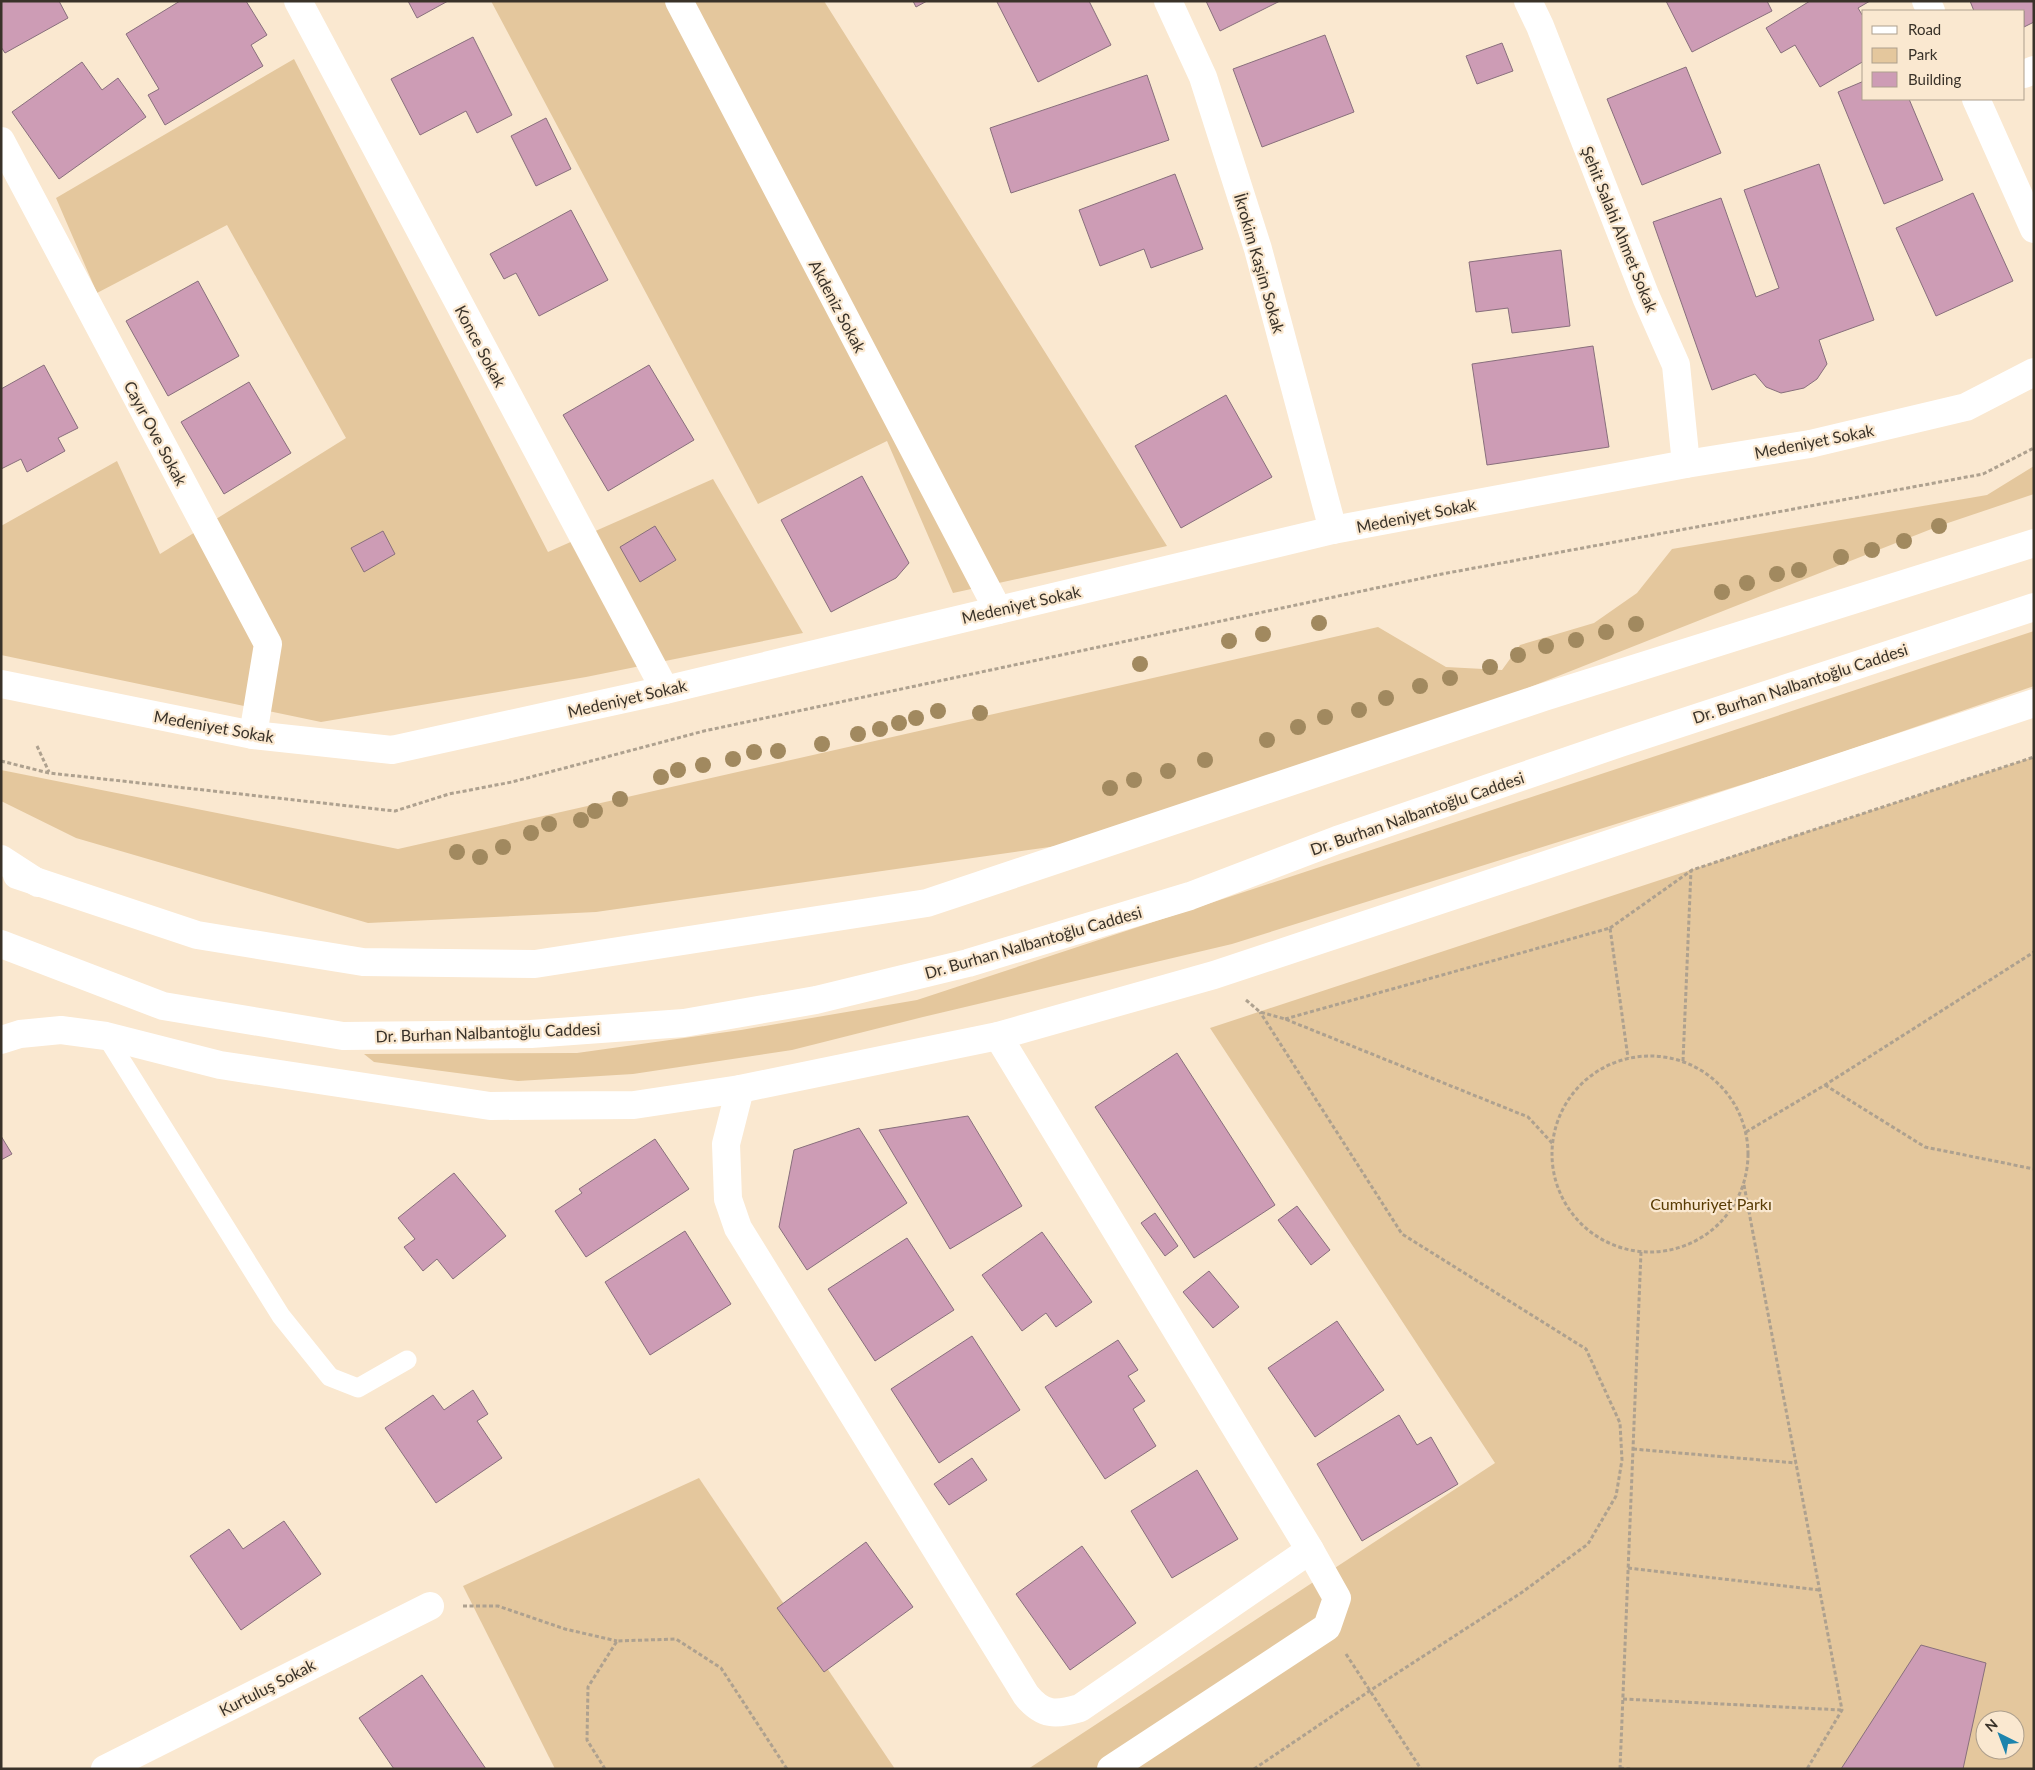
<svg xmlns="http://www.w3.org/2000/svg" width="2035" height="1770" viewBox="0 0 2035 1770" font-family="Lato,sans-serif">
<style>
.green{fill:#e4c79d;fill-rule:evenodd}
.building{fill:#cd9cb5;stroke:#886f7c}
.lines{fill:none;stroke-linecap:round;stroke-linejoin:round}
.path{stroke:#aea18f;stroke-width:3;stroke-dasharray:4 2.5;stroke-linecap:butt}
.lane{stroke:#fff;stroke-width:19}
.street{stroke:#fff;stroke-width:28}
.primary{stroke:#fff;stroke-width:28}
.highway{stroke:#fff;stroke-width:28}
.tree{fill:#a1895f}
.labels{text-anchor:middle;dominant-baseline:central;stroke-width:4.5;stroke-linejoin:round;paint-order:stroke}
.street-label{font-size:16px;fill:#393229;stroke:#fae8d0}
.park-label{font-size:16px;fill:#583b03;stroke:#fae8d0}
</style>
<rect width="100%" height="100%" fill="#fae8d0"/>
<!-- green -->
<g class="green">
<path d="M491,1H824L1167,546L953,593L887,441L758,504Z"/>
<path d="M294,59L548,552L713,479L803,633L586,677L321,722L1,655V526L117,461L160,554L346,438L227,225L97,293L56,198Z"/>
<path d="M2034,466V494L1939,526L1487,704L1071,844L596,912L368,923L76,838L1,801V770L398,849L1378,627L1446,667L1502,670L1520,645L1594,623L1637,593L1672,549L1987,495Z"/>
<path d="M2034,631V686L1811,763L1232,944L923,1017L792,1050L633,1074L518,1081L374,1062L364,1054L577,1053L741,1030L917,1000Z"/>
<path d="M2034,757V1769H1028L1495,1463L1210,1028ZM1985,1720H2015V1750H1985Z"/>
<path d="M699,1478L895,1769H555L463,1586Z"/>
</g>
<!-- building -->
<g class="building">
<path d="M1,1H59L68,18L5,53L1,47Z"/>
<path d="M180,1H246L267,35L251,45L263,66L165,125L148,95L159,89L126,34Z"/>
<path d="M408,1H448L417,18Z"/>
<path d="M913,1H927L916,7Z"/>
<path d="M998,1H1089L1111,45L1038,82L997,2Z"/>
<path d="M1206,1H1280L1220,31Z"/>
<path d="M1666,1H1767L1772,11L1692,52Z"/>
<path d="M1810,1H1870L1858,8L1864,18V61L1820,87L1795,45L1781,53L1766,28Z"/>
<path d="M1970,1H2034V22L2024,27V11H1974Z"/>
<path d="M1325,35L1354,112L1262,147L1233,69Z"/>
<path d="M473,37L512,115L477,133L466,111L420,135L391,79Z"/>
<path d="M1502,43L1513,71L1477,84L1466,56Z"/>
<path d="M82,62L102,90L118,78L146,117L59,179L12,112Z"/>
<path d="M1686,67L1721,153L1642,185L1607,99Z"/>
<path d="M1147,75L1169,140L1011,193L990,128Z"/>
<path d="M1864,81V99H1909L1943,180L1884,204L1838,92Z"/>
<path d="M546,118L571,169L536,186L511,136Z"/>
<path d="M1819,164L1874,320L1819,340L1827,364L1817,379L1804,388L1781,393L1766,387L1755,374L1712,390L1653,222L1721,198L1756,297L1779,288L1744,190Z"/>
<path d="M1175,174L1203,249L1151,268L1144,249L1100,266L1079,210Z"/>
<path d="M1973,193L2013,281L1936,316L1896,228Z"/>
<path d="M571,210L608,280L539,316L516,273L504,279L490,254Z"/>
<path d="M1561,250L1570,326L1512,333L1508,308L1476,312L1469,262Z"/>
<path d="M198,281L239,356L168,396L126,321Z"/>
<path d="M1593,346L1609,447L1487,465L1472,364Z"/>
<path d="M44,365L78,428L58,438L65,451L27,472L21,459L1,469V389Z"/>
<path d="M649,365L694,440L608,491L563,415Z"/>
<path d="M249,382L291,453L224,494L181,422Z"/>
<path d="M1226,395L1272,477L1181,528L1135,446Z"/>
<path d="M862,476L909,563L896,578L831,612L781,520Z"/>
<path d="M655,526L676,560L640,582L620,547Z"/>
<path d="M383,531L395,554L364,572L351,548Z"/>
<path d="M1177,1053L1275,1205L1194,1258L1095,1107Z"/>
<path d="M968,1116L1022,1206L950,1249L879,1130Z"/>
<path d="M859,1128L907,1203L807,1270L779,1227L794,1150Z"/>
<path d="M1,1136L12,1154L1,1160Z"/>
<path d="M655,1139L689,1189L586,1257L555,1211L582,1193L579,1189Z"/>
<path d="M454,1173L506,1236L453,1279L437,1259L423,1271L404,1247L415,1239L398,1218Z"/>
<path d="M1297,1206L1330,1250L1311,1265L1278,1220Z"/>
<path d="M1155,1213L1178,1246L1165,1256L1141,1223Z"/>
<path d="M685,1231L731,1304L650,1355L605,1282Z"/>
<path d="M1042,1232L1092,1302L1056,1327L1046,1313L1022,1331L982,1275Z"/>
<path d="M907,1238L954,1310L875,1361L828,1289Z"/>
<path d="M1209,1271L1239,1307L1213,1328L1183,1292Z"/>
<path d="M1337,1321L1384,1390L1315,1437L1268,1368Z"/>
<path d="M972,1336L1020,1410L939,1463L891,1389Z"/>
<path d="M1118,1340L1138,1370L1128,1376L1145,1401L1133,1409L1156,1446L1105,1479L1045,1387Z"/>
<path d="M473,1390L488,1414L477,1421L502,1458L436,1503L385,1428L433,1395L444,1410Z"/>
<path d="M1399,1415L1417,1445L1431,1437L1458,1484L1362,1541L1317,1464Z"/>
<path d="M972,1458L987,1480L949,1505L934,1484Z"/>
<path d="M1197,1470L1238,1539L1172,1578L1131,1511Z"/>
<path d="M284,1521L321,1574L241,1630L190,1556L229,1529L243,1549Z"/>
<path d="M866,1542L913,1607L824,1672L777,1608Z"/>
<path d="M1082,1546L1136,1623L1070,1670L1016,1594Z"/>
<path d="M1921,1645L1986,1663L1963,1769H1841Z"/>
<path d="M422,1675L486,1769H394L359,1718Z"/>
</g>
<g class="lines">
<!-- path -->
<g class="path">
<path d="M37,746L49,772"/>
<path d="M1,761L49,773L395,811L449,794L512,782L704,731L1442,574L1983,474L2034,448"/>
<path d="M1610,928L1692,870L2034,757"/>
<path d="M1246,1000L1260,1012L1285,1019L1528,1117L1553,1144"/>
<path d="M1285,1019L1610,928L1628,1058"/>
<circle cx="1650" cy="1154" r="98"/>
<path d="M1683,1061L1691,870"/>
<path d="M1825,1085L1925,1147L2034,1169"/>
<path d="M1746,1132L1825,1085L2034,952"/>
<path d="M1744,1185L1842,1710L1807,1769"/>
<path d="M1633,1449L1796,1463"/>
<path d="M1628,1568L1819,1590"/>
<path d="M463,1606H498L565,1629L617,1641"/>
<path d="M1346,1654L1421,1769"/>
<path d="M1623,1699L1842,1710"/>
<path d="M1620,1768L1630,1769"/>
<path d="M605,1769L587,1740L588,1687L617,1641L676,1639L721,1668L787,1769"/>
<path d="M1254,1769L1371,1690L1521,1593L1588,1544L1616,1496L1622,1460L1620,1423L1586,1349L1402,1234L1260,1012"/>
<path d="M1620,1769L1641,1252"/>
</g>
<!-- lane -->
<path class="lane" d="M106,1036L281,1316L330,1377L358,1388L407,1360"/>
<!-- street -->
<g class="street">
<path d="M298,1L665,690"/>
<path d="M679,1L998,610"/>
<path d="M1168,1L1203,77L1258,249L1333,530"/>
<path d="M1528,1L1540,26L1646,297L1676,365L1686,464"/>
<path d="M1926,1L1931,11"/>
<path d="M2024,74L2034,70"/>
<path d="M1976,99L2034,229"/>
<path d="M1,141L268,644L253,735"/>
<path d="M1,684L253,735L392,750L665,690L1333,530L1686,464L1810,444L1966,407L2034,372"/>
<path d="M1,1040L20,1034L61,1030L106,1036L220,1065L490,1106L634,1105L740,1089L998,1036L1214,975L2034,703"/>
<path d="M740,1089L726,1144L728,1199L738,1228L1026,1695C1043,1716 1056,1715 1080,1708L1310,1550L998,1036"/>
<path d="M105,1769L430,1606"/>
<path d="M1111,1769L1327,1627L1337,1598L1310,1550"/>
</g>
<!-- primary -->
<g class="primary">
<path d="M17,875L197,935L363,962L535,964L927,903L1544,697L2034,543"/>
<path d="M1,944L163,1006L343,1036L531,1034L684,1023L816,1000L968,963L1190,896L1337,840L1620,743L2034,607"/>
</g>
<!-- highway -->
<path class="highway" d="M1,859L38,883"/>
</g>
<!-- trees -->
<g class="tree">
<circle cx="1939" cy="526" r="8"/>
<circle cx="1904" cy="541" r="8"/>
<circle cx="1872" cy="550" r="8"/>
<circle cx="1841" cy="557" r="8"/>
<circle cx="1799" cy="570" r="8"/>
<circle cx="1777" cy="574" r="8"/>
<circle cx="1747" cy="583" r="8"/>
<circle cx="1722" cy="592" r="8"/>
<circle cx="1319" cy="623" r="8"/>
<circle cx="1636" cy="624" r="8"/>
<circle cx="1606" cy="632" r="8"/>
<circle cx="1263" cy="634" r="8"/>
<circle cx="1576" cy="640" r="8"/>
<circle cx="1229" cy="641" r="8"/>
<circle cx="1546" cy="646" r="8"/>
<circle cx="1518" cy="655" r="8"/>
<circle cx="1140" cy="664" r="8"/>
<circle cx="1490" cy="667" r="8"/>
<circle cx="1450" cy="678" r="8"/>
<circle cx="1420" cy="686" r="8"/>
<circle cx="1386" cy="698" r="8"/>
<circle cx="1359" cy="710" r="8"/>
<circle cx="938" cy="711" r="8"/>
<circle cx="980" cy="713" r="8"/>
<circle cx="1325" cy="717" r="8"/>
<circle cx="916" cy="718" r="8"/>
<circle cx="899" cy="723" r="8"/>
<circle cx="1298" cy="727" r="8"/>
<circle cx="880" cy="729" r="8"/>
<circle cx="858" cy="734" r="8"/>
<circle cx="1267" cy="740" r="8"/>
<circle cx="822" cy="744" r="8"/>
<circle cx="778" cy="751" r="8"/>
<circle cx="754" cy="752" r="8"/>
<circle cx="733" cy="759" r="8"/>
<circle cx="1205" cy="760" r="8"/>
<circle cx="703" cy="765" r="8"/>
<circle cx="678" cy="770" r="8"/>
<circle cx="1168" cy="771" r="8"/>
<circle cx="661" cy="777" r="8"/>
<circle cx="1134" cy="780" r="8"/>
<circle cx="1110" cy="788" r="8"/>
<circle cx="620" cy="799" r="8"/>
<circle cx="595" cy="811" r="8"/>
<circle cx="581" cy="820" r="8"/>
<circle cx="549" cy="824" r="8"/>
<circle cx="531" cy="833" r="8"/>
<circle cx="503" cy="847" r="8"/>
<circle cx="457" cy="852" r="8"/>
<circle cx="480" cy="857" r="8"/>
</g>
<g class="labels">
<!-- street labels -->
<g class="street-label">
<text transform="translate(1620 229) rotate(68)">Şehit Salahi Ahmet Sokak</text>
<text transform="translate(1260 263) rotate(74)">İkrokim Kaşim Sokak</text>
<text transform="translate(838 306) rotate(62)">Akdeniz Sokak</text>
<text transform="translate(481 346) rotate(62)">Konce Sokak</text>
<text transform="translate(156 433) rotate(62)">Cayır Ove Sokak</text>
<text transform="translate(1814 441) rotate(-11)">Medeniyet Sokak</text>
<text transform="translate(1416 515) rotate(-11)">Medeniyet Sokak</text>
<text transform="translate(1021 604) rotate(-13)">Medeniyet Sokak</text>
<text transform="translate(1800 683) rotate(-18)">Dr. Burhan Nalbantoğlu Caddesi</text>
<text transform="translate(627 698) rotate(-13)">Medeniyet Sokak</text>
<text transform="translate(214 726) rotate(10)">Medeniyet Sokak</text>
<text transform="translate(1417 813) rotate(-19)">Dr. Burhan Nalbantoğlu Caddesi</text>
<text transform="translate(1033 942) rotate(-16)">Dr. Burhan Nalbantoğlu Caddesi</text>
<text transform="translate(488 1032) rotate(-2)">Dr. Burhan Nalbantoğlu Caddesi</text>
<text transform="translate(267 1687) rotate(-27)">Kurtuluş Sokak</text>
</g>
<!-- park labels -->
<g class="park-label">
<text x="1711" y="1203">Cumhuriyet Parkı</text>
</g>
</g>
<!-- border -->
<rect width="2035" height="1770" fill="none" stroke="#393229" stroke-width="5"/>
<!-- legend -->
<rect x="1862" y="10" width="162" height="90" fill="#fae8d0" stroke="#ad9f8d"/>
<rect x="1872" y="26" width="25" height="8" fill="#ffffff" stroke="#ad9f8d"/>
<text x="1908" y="35" font-size="15" fill="#393229">Road</text>
<rect x="1872" y="48" width="25" height="15" fill="#e4c79d" stroke="#ad9f8d"/>
<text x="1908" y="60" font-size="15" fill="#393229">Park</text>
<rect x="1872" y="72" width="25" height="15" fill="#cd9cb5" stroke="#ad9f8d"/>
<text x="1908" y="85" font-size="15" fill="#393229">Building</text>
<!-- north arrow -->
<g transform="translate(2000 1735) rotate(318)"><circle r="24" fill="#fae8d0" stroke="#ad9f8d"/>
<path d="M0-4L9 19L0 12L-9 19Z" fill="#1d84ad"/>
<text y="-8" font-size="14" font-weight="bold" text-anchor="middle" fill="#393229">N</text>
</g>
</svg>
